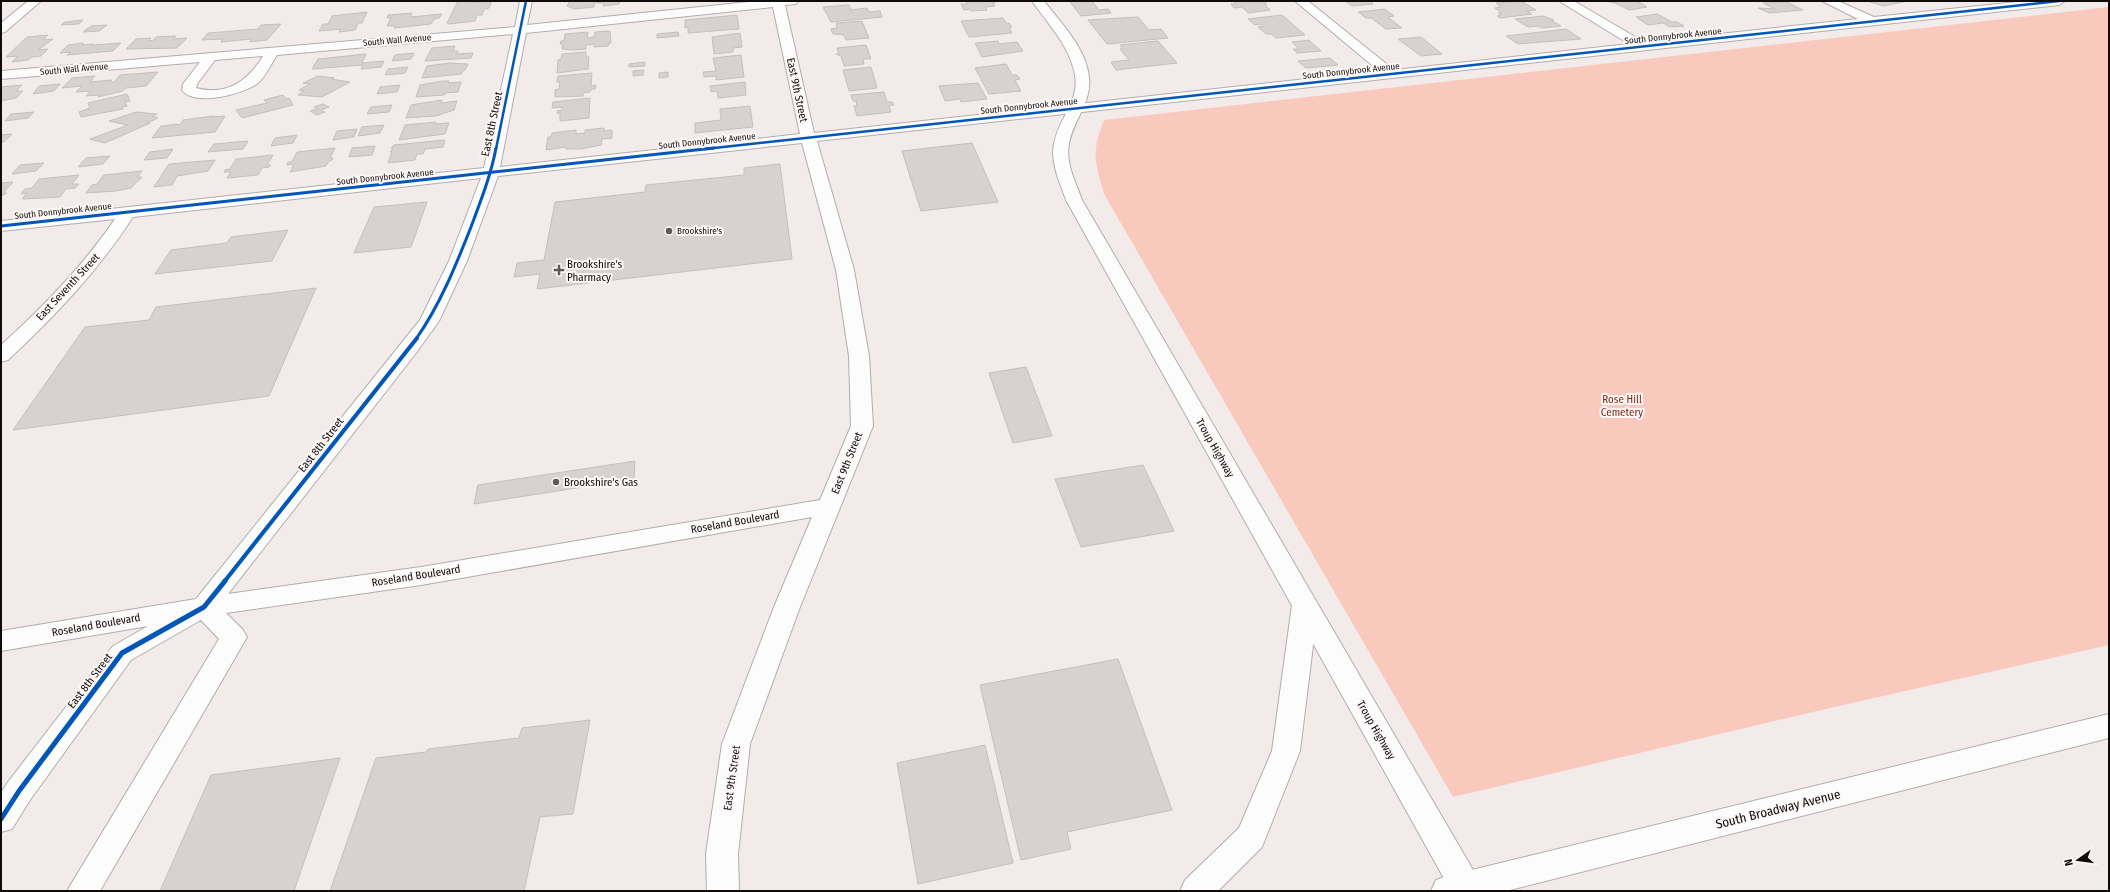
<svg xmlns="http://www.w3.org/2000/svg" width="2110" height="892" viewBox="0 0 2110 892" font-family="'Fira Sans Condensed',sans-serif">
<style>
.green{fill:#f9c9be}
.building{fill:#d7d2d1;stroke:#c4bfbe}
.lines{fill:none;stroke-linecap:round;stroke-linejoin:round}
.minor-casing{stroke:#b2adac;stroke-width:2}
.secondary-casing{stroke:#b2adac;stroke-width:2}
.primary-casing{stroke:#b2adac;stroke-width:2}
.minor{fill:#fdfcfc;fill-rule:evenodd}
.secondary{fill:#fdfcfc;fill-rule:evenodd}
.primary{fill:#fdfcfc;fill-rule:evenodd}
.cycleway-far3-casing{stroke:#fdf8f7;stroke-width:4}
.cycleway-far2-casing{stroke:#fdf8f7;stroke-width:5}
.cycleway-far1-casing{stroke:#fdf8f7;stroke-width:6}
.cycleway-casing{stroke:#fdf8f7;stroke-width:8}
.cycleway-far3{stroke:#0057b8;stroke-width:2.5}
.cycleway-far2{stroke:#0057b8;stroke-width:3}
.cycleway-far1{stroke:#0057b8;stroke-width:4}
.cycleway{stroke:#0057b8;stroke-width:5}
.poi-dot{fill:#5e5958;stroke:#fdf8f7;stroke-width:1.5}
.labels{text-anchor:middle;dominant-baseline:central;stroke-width:4;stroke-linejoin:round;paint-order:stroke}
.far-street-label{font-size:9px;fill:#0f0b0a;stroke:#fdf8f7}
.far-poi-label{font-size:9px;fill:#0f0b0a;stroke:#fdf8f7;text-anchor:start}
.street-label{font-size:11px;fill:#0f0b0a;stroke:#fdf8f7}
.poi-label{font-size:11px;fill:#0f0b0a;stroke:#fdf8f7;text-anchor:start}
.park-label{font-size:11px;fill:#7f2815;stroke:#fdf8f7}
.near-street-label{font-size:13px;fill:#0f0b0a;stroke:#fdf8f7}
</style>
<rect width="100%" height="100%" fill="#f2ebea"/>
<!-- green -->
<path class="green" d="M2109,7V645L1830,708L1453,797L1104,194C1095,160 1091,154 1104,120Z"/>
<!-- building -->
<g class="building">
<path d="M458,1L476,2L492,1L489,8L484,9L482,15H477L475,21L449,24L447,23Z"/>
<path d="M570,1H602V3H594V7L574,9L567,6Z"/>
<path d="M604,1H620L619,4L603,6Z"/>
<path d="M957,1H994L995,3H993L995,6L985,7L987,10L971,11L970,9L964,10L961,4H967L966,1Z"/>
<path d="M1069,1H1092L1099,10L1108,9L1111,13L1081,16Z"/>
<path d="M1233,1H1264L1267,4H1264L1270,10L1248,13L1242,7L1234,8L1231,4H1236Z"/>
<path d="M1345,1H1370L1373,4L1352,6Z"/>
<path d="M1521,1L1536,10L1527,11L1532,14L1500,18L1497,16L1501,15L1498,13H1502L1495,8L1501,7L1496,3Z"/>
<path d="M1605,1H1637L1647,7L1629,10L1615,3Z"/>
<path d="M1867,1H1908L1883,6Z"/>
<path d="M1787,2L1803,10L1769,13L1758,8L1775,9L1763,3Z"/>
<path d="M849,5L851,10L867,8L869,12L880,11L882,17L831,22L823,7Z"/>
<path d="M1385,9L1394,16L1388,17L1402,28L1386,29L1371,18H1366L1358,12Z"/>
<path d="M367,12L362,23H358L355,30L339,32L341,29L319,31L323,24H328L332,16Z"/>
<path d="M412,13L410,17L442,14L439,18L434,19L431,24L394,28L395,26H387L391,18H387L388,15Z"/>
<path d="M1657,14L1672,22H1677L1684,26L1670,27L1663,23L1648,25L1636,17Z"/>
<path d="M737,15L739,29L688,33V27L685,28V20Z"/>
<path d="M1282,15L1305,35L1276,38L1271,34H1266L1258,27L1263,26L1261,24L1255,25L1248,19Z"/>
<path d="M1543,16L1554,20H1551L1561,26L1542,28L1538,26L1528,27L1515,19Z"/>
<path d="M1138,17L1149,30L1161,29L1168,38L1107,44L1088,20Z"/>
<path d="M1003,18L1006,23H1009L1012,27H1009L1012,33L969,37L961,21Z"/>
<path d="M83,20L79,24L61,25L65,22Z"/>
<path d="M862,21L869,38L846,40L844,35L833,34L831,29L837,28L836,23Z"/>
<path d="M281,24L267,40L250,42L251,39L221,42L223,39L202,40L208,33L258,29L261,25Z"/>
<path d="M107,25L99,31L83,32L91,26Z"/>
<path d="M1566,29L1581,39L1518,44L1506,36Z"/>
<path d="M610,31L611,43H609L608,46L594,47V44L586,45V49L572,50L562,49L563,44H560L561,41H564L565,34L588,32L587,38L594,37L595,32Z"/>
<path d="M678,32L679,36L657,38V34Z"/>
<path d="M740,33L742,47L733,48V52L714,54L712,37Z"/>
<path d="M48,35L43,40L53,39L38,50L48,49L41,56L32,57L28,60L12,62L18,56L6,57L27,37Z"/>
<path d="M176,36L173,39L187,38L177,48L126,49L136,39L151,38L148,41L154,40L156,37Z"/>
<path d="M1421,37L1442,54L1421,56L1398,39Z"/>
<path d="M1309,40L1321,51L1297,53L1293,49H1299L1292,42Z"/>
<path d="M998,41L999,44L1017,42L1023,51L982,57L975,43Z"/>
<path d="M1158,41L1177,63L1116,70L1111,62L1129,60L1120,49H1123L1120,45Z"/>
<path d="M83,43L82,45L93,44L92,45L121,43L113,51L67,55L71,52L60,53L68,45Z"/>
<path d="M866,45L871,59H863L864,64L844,66L841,56L836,54H839L837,48Z"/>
<path d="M455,46L453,51H458L457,54L473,53L471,58L425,61L432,48Z"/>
<path d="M586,52V57H589L588,69L557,73L558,60L561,59L562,54Z"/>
<path d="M414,53L411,59L392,61L395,55Z"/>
<path d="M366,54L362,63L384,61L381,67L361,69L363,65L312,69L318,59Z"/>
<path d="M741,55L744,77L716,80V76L704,77L703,72L716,71L713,58Z"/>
<path d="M1330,58L1338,65L1306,68L1298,61Z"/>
<path d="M645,62V66L629,67V64Z"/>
<path d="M449,63L468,64L465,70L463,71L461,74L422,78L427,66Z"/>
<path d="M1006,64L1012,75H1017L1020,79L1015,80L1021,91L989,94L975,68Z"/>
<path d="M408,67L405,73L385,75L388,69Z"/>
<path d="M871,67L877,88L849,91L843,70Z"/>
<path d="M644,70L643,75L633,76V71Z"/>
<path d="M158,72L146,86L126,88L123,91L98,97L100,95L86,96L91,91L76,92L82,86L62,88L72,78L95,76L90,82L112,80L110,82H114L120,75Z"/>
<path d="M668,72V77L659,78V73Z"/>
<path d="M592,73L591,86L596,85L595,89H591L590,92L583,93V96L555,97V90L559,89L560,82H557L558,76Z"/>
<path d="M318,76L334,78L331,79L350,82L322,97L298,95L304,91L299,90L310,84L303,83Z"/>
<path d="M443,81H449L448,83L461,82L458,92L445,93L444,95L416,97L420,85Z"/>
<path d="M745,82L746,95L718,98L717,91L711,92L710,86Z"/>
<path d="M978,83L987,99L961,102L960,99L945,101L939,86Z"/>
<path d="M60,84L54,91L33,94L39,86Z"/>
<path d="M22,85L16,91H23L16,98L1,101V87Z"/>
<path d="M400,85L397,92L377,94L380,87Z"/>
<path d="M884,92L887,102H892L894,105L889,106L891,112L857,116L854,106H857L856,101H853L851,95Z"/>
<path d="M127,94L130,101L125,102L127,106L122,107L123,109L81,117L79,112L90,108L88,103Z"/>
<path d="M283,95L286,99L289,98L293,105L242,118L236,110L267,103L264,100Z"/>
<path d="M590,98L589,118L560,121V113H557V111L562,110V107L552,108L553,102Z"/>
<path d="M442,100L441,103L457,101L454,110L436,116L406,118L411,105Z"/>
<path d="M323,104L329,107L321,110L325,112L317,115L310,111L318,109L314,107Z"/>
<path d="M392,105L389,112L367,114L371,107Z"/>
<path d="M750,106L753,127L695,133V123L721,120L720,109Z"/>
<path d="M34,112L28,118L5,121L11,114Z"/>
<path d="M136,112L157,114L152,116L158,118L147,123H150L105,143L90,139L128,125L109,121Z"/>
<path d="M213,116L211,117L225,116L215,132L152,138L161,126L181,124L183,120Z"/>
<path d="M436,122L435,124L449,123L445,134L399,140L405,125Z"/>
<path d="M384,125L380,133L358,136L362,127Z"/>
<path d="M604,128V131L612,130V138L602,139L601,145L581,149H566V147L546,150L548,137H551L552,133L576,130V134L585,133V130Z"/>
<path d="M357,129L354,137L333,140L337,131Z"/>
<path d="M12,134L4,142H1V135Z"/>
<path d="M297,135L293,143L271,146L275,138Z"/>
<path d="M445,140L443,147L425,149L423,154H417L415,160L388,163L392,152H390L393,148H391L394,145Z"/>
<path d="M248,141L243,149L208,152L214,144Z"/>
<path d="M972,143L998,202L921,211L902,151Z"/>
<path d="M375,146L372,155L349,157L352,148Z"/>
<path d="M335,148L330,158H333L332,160L329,161L326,166L290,172L294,164L287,165L288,162H292L297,152Z"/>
<path d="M173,149L167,158L144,160L150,152Z"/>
<path d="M273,155L267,165H271L269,167L262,168L258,175L227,178L231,172H224L225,170L230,169L236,159Z"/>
<path d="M110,156L103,164L78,167L86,158Z"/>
<path d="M215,160L208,171L177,176L172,185L154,187L169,164Z"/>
<path d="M44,163L36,171L12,174L20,165Z"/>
<path d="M780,164L792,259L537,289L540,274L514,277L517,263L544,260L555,202L645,192L646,185L744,175V168Z"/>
<path d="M142,171L137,177H142L131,188L116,191L86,193L92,185L97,184L104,175Z"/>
<path d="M79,175L72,184H79L75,188L66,189L60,197L22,199L27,193L21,194L25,189L32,188L39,179Z"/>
<path d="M13,182L3,193H7L1,196V183Z"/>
<path d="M427,202L411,247L354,253L374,207Z"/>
<path d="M288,230L272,261L155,274L171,250L227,243L231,237Z"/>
<path d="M316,288L269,396L13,430L85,327L149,320L156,307Z"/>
<path d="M1026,367L1052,436L1013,443L989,373Z"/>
<path d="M635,461L634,479L474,504L478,485Z"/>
<path d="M1143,465L1174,531L1081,547L1055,479Z"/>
<path d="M1118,659L1172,810L1067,832L1071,849L1021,860L980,685Z"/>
<path d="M590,720L573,814L540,817L524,891H330L376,758L426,752L428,749L519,738L522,728Z"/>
<path d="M985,745L1013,863L918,884L897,763Z"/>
<path d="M340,758L294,891H160L211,775Z"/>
</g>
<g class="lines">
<defs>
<g id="minor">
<path d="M28,1H41L5,32L1,33V23Z"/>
<path d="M520,1H532L527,25L758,1H798L796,4L785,5L814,133L1379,71L1295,1H1308L1394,70L1629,44L1559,1H1574L1644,42L1858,19L1822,1H1838L1874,17L2026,1H2065L2059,5L817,141L854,270L869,356L873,426L800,607L750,744L738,854L739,891H707L706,854L722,744L774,607L812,517L421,585L226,613L243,630L247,637L243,644L100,891H67L219,639L201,620L131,660L30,800L12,829L1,832V793L8,782L113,646L148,626L1,651V631L196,599L420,320L449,261L481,178L133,217C98,271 55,316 8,360L1,362V345C43,307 83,266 115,219L1,231V221L484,168L513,34L277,55C271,64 266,76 258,83C244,94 194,107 182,90L183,84L200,62L1,79V71L515,27ZM773,7L800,134L500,167L526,33ZM263,56C248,81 227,96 196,88L197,84L215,60ZM802,143L836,270L849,356L851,426L820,500L421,567L228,594L416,353L439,321L467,261L498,176Z"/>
</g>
<path id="secondary" d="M1032,1H1044C1061,23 1086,48 1089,77C1092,103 1073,120 1069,144C1065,162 1076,183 1082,200L1476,875L1481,886L1479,891H1451L1066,200C1060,183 1050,162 1054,144C1058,119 1080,101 1075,75C1070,46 1048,24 1032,1Z"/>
<g id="primary">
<path d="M1305,595L1314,598L1318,605L1300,751L1266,837L1262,847L1218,891H1180L1185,880L1239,828L1272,751L1292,605L1296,598Z"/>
<path d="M2109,714V738L1506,891H1431L1436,880L1447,876Z"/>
</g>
</defs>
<!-- minor casing -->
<use href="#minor" class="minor-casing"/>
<!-- secondary casing -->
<use href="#secondary" class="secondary-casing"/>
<!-- primary casing -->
<use href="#primary" class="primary-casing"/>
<!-- minor -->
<use href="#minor" class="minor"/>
<!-- secondary -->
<use href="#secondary" class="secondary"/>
<!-- primary -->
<use href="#primary" class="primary"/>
<defs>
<g id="cycleway-far3">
<path d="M496,149L526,1"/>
<path d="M705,149L2059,1"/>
</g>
<g id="cycleway-far2">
<path d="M1,226L714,148"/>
<path d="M416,339C440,305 456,265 471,227C481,200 491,175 496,148"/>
</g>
<path id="cycleway-far1" d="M224,582L417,338"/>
<path id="cycleway" d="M1,819L19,791L122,653L204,607L225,581"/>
</defs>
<!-- cycleway-far3 casing -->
<use href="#cycleway-far3" class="cycleway-far3-casing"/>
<!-- cycleway-far2 casing -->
<use href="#cycleway-far2" class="cycleway-far2-casing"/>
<!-- cycleway-far1 casing -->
<use href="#cycleway-far1" class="cycleway-far1-casing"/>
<!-- cycleway casing -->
<use href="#cycleway" class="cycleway-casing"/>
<!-- cycleway-far3 -->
<use href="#cycleway-far3" class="cycleway-far3"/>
<!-- cycleway-far2 -->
<use href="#cycleway-far2" class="cycleway-far2"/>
<!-- cycleway-far1 -->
<use href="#cycleway-far1" class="cycleway-far1"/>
<!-- cycleway -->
<use href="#cycleway" class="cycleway"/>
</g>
<!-- markers -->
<g class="poi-dot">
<circle cx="669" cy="231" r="4"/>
<path d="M557 264h4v4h4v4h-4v4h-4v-4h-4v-4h4z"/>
<circle cx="556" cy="482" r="4"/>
</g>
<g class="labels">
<!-- far-street labels -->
<g class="far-street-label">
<text transform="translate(1673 36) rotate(-6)">South Donnybrook Avenue</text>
<text transform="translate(397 40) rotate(-5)">South Wall Avenue</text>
<text transform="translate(74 69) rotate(-5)">South Wall Avenue</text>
<text transform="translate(1351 71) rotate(-6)">South Donnybrook Avenue</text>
<text transform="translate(1029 106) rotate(-6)">South Donnybrook Avenue</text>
<text transform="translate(707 141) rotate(-6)">South Donnybrook Avenue</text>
<text transform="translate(385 177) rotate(-6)">South Donnybrook Avenue</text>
<text transform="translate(63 211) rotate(-6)">South Donnybrook Avenue</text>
</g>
<!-- far-poi labels -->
<g class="far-poi-label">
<text x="677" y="231">Brookshire's</text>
</g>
<!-- street labels -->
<g class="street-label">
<text transform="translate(797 90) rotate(78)">East 9th Street</text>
<text transform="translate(492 124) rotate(-78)">East 8th Street</text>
<text transform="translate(68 287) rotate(-47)">East Seventh Street</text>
<text transform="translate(321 445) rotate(-52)">East 8th Street</text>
<text transform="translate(1215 448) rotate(60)">Troup Highway</text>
<text transform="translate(847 463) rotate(-68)">East 9th Street</text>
<text transform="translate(735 522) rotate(-10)">Roseland Boulevard</text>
<text transform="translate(416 576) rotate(-9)">Roseland Boulevard</text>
<text transform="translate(96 625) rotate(-10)">Roseland Boulevard</text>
<text transform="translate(90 681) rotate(-53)">East 8th Street</text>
<text transform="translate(1376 730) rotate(60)">Troup Highway</text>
<text transform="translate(732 778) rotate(-82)">East 9th Street</text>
</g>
<!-- poi labels -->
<g class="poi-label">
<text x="567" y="264">Brookshire's<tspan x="567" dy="13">Pharmacy</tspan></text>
<text x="564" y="482">Brookshire's Gas</text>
</g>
<!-- park labels -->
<g class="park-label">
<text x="1622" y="399">Rose Hill<tspan x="1622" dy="13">Cemetery</tspan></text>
</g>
<!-- near-street labels -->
<g class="near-street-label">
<text transform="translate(1778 809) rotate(-14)">South Broadway Avenue</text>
</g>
</g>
<!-- border -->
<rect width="2110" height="892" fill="none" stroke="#0f0b0a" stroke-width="4"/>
<!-- north arrow -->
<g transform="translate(2078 860) rotate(256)" stroke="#fdf8f7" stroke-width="3" paint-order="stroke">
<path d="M0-3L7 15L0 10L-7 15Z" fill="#0f0b0a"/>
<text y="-6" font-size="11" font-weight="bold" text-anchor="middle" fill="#0f0b0a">N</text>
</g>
</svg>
